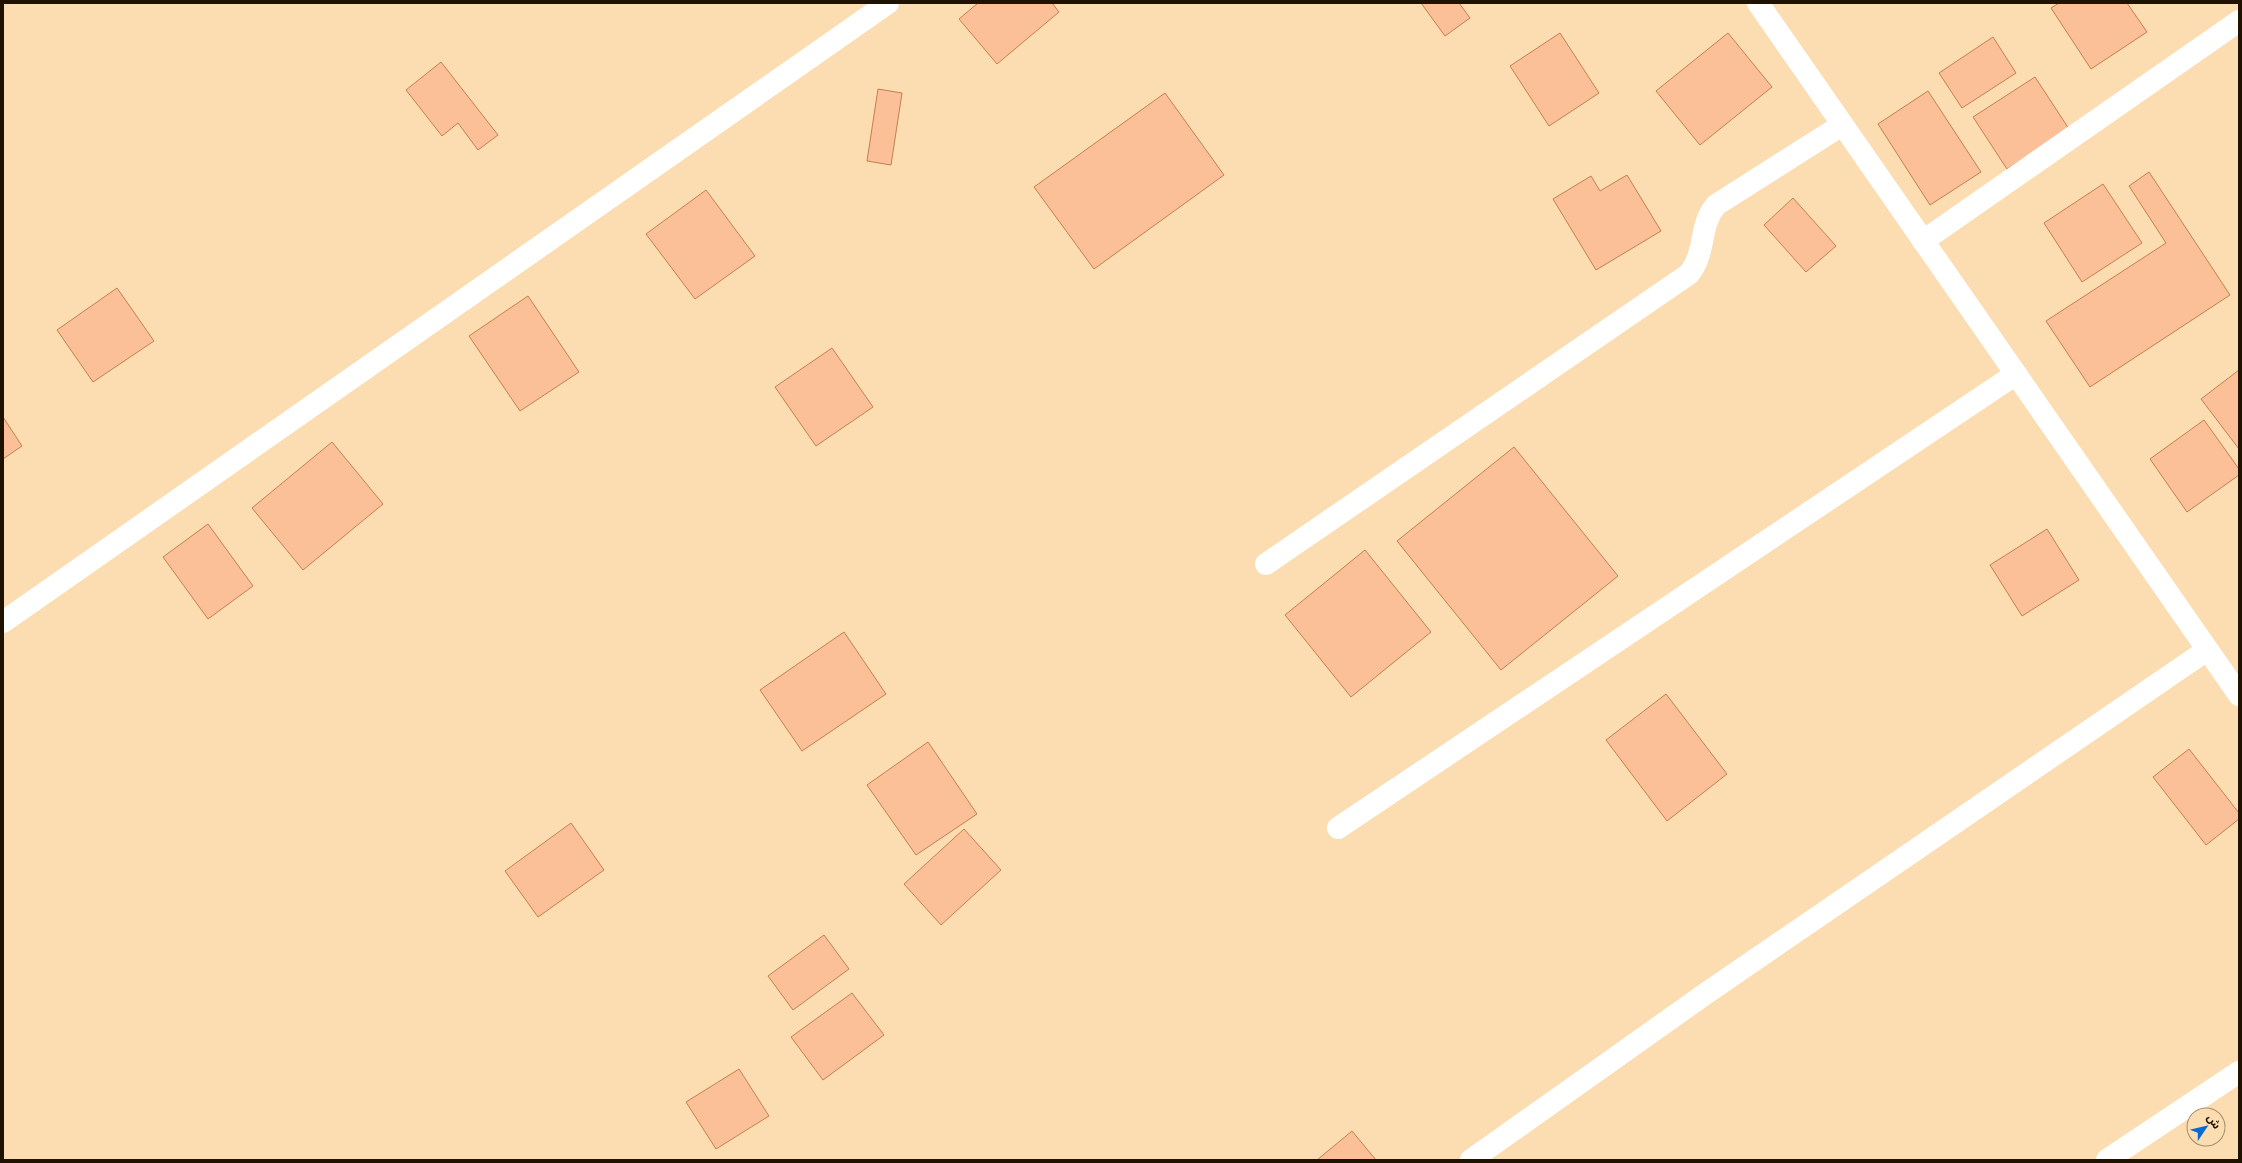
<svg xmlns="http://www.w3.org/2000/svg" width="2242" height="1163" viewBox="0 0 2242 1163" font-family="Jost,'Noto Sans Arabic',sans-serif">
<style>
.building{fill:#fbc097;stroke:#c47f4c}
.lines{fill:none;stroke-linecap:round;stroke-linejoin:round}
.minor{stroke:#fff;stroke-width:22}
</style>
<rect width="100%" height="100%" fill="#fcddb2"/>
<!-- building -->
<g class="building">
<path d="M978,3H1052L1059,12L997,64L959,19Z"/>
<path d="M1421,3H1459L1470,18L1445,36Z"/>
<path d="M2059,3H2127L2147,32L2091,69L2051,8Z"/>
<path d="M1560,33L1599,93L1549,126L1510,66Z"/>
<path d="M1728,33L1772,87L1700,145L1656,91Z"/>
<path d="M1993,37L2016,73L1962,108L1939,73Z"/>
<path d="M441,62L498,135L478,150L458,123L442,136L406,90Z"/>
<path d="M2035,77L2069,129L2007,169L1973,117Z"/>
<path d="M878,89L902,93L891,165L867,161Z"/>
<path d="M1928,91L1981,172L1930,205L1878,124Z"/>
<path d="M1165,93L1224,175L1094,269L1034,187Z"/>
<path d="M2149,172L2230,295L2090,387L2046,321L2166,243L2129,186Z"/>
<path d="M1627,175L1661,231L1596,270L1553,199L1591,176L1600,191Z"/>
<path d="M2103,184L2142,243L2082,282L2044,223Z"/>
<path d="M706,190L755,256L695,299L646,234Z"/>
<path d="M1793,198L1836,246L1806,272L1764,225Z"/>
<path d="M117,288L154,341L93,382L57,330Z"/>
<path d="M528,296L579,372L520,411L469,336Z"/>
<path d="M832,348L873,407L816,446L775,387Z"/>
<path d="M2239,370V449L2201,399Z"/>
<path d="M3,417L22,446L3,459Z"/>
<path d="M2204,420L2239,469V475L2187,512L2150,459Z"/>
<path d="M332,442L383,504L303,570L252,508Z"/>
<path d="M1514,447L1618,576L1501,670L1397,541Z"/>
<path d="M208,524L253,586L208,619L163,557Z"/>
<path d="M2047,529L2079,580L2022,616L1990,565Z"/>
<path d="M1365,550L1431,632L1351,697L1285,615Z"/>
<path d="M844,632L886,694L802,751L760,690Z"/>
<path d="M1666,694L1727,774L1667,821L1606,740Z"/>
<path d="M928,742L977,814L916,855L867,785Z"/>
<path d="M2189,749L2239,813V819L2206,845L2153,777Z"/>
<path d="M571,823L604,870L538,917L505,871Z"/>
<path d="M964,829L1001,870L941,925L904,884Z"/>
<path d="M824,935L849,969L793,1010L768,976Z"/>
<path d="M852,993L884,1035L823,1080L791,1037Z"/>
<path d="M739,1069L769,1116L716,1149L686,1102Z"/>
<path d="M1352,1131L1376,1160H1317Z"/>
</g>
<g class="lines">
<!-- minor -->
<g class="minor">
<path d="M1758,3L2239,695"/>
<path d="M1923,241L2239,21"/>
<path d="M1266,564L1689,274C1707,251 1698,227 1716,205L1842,125"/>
<path d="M3,622L888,3"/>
<path d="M1338,828L2016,374"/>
<path d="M1471,1160L1708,992L2207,650"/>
<path d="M2107,1160L2239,1072"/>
</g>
</g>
<!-- border -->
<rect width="2242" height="1163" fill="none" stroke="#201200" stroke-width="8"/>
<!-- north arrow -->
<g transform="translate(2206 1127) rotate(55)"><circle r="19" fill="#fcddb2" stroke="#a48c6b"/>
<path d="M0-3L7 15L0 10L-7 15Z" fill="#066cd4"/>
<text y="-6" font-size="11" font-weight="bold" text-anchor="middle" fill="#201200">ش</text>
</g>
</svg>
